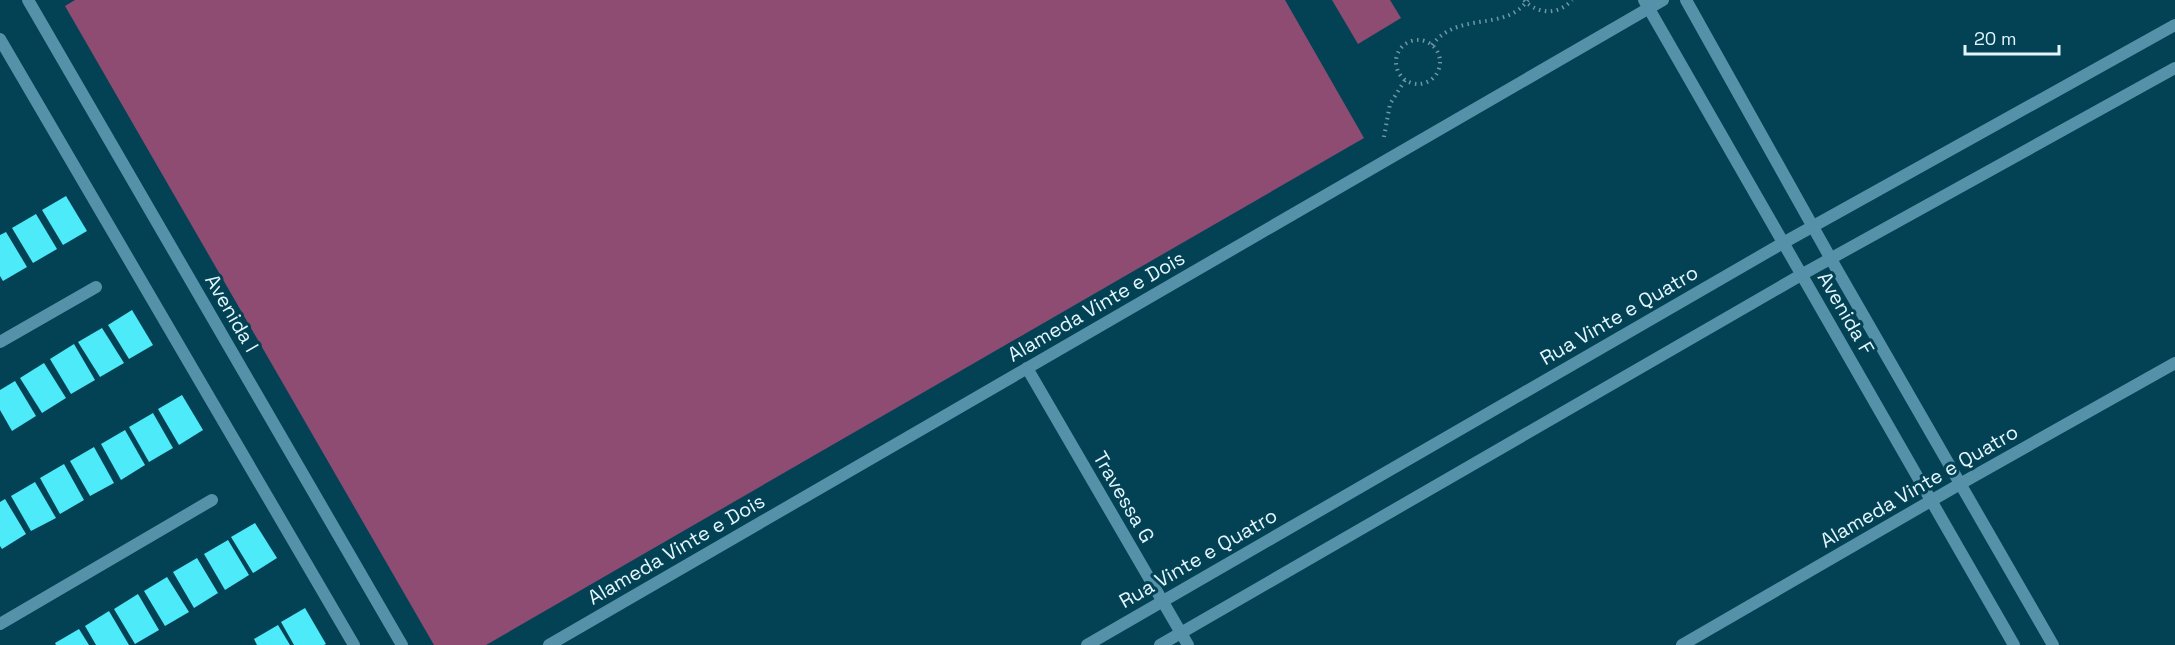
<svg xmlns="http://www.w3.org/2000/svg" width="2175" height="645" viewBox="0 0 2175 645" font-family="'Space Grotesk',sans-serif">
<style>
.green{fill:#8e4c73}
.building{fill:#4deaf9}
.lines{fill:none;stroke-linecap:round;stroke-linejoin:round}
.path{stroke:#6f98a5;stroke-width:4;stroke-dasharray:1.5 4.5;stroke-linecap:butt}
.minor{stroke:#5592a9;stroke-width:12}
.labels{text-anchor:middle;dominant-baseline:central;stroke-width:6;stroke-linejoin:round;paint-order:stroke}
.street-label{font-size:20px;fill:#e4f6fd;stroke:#034254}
</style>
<rect width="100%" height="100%" fill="#034254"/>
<!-- green -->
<g class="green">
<path d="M75,0H1285L1364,138L486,645H434L65,6Z"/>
<path d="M1332,0H1390L1401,18L1358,44Z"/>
</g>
<!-- building -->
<g class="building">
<path d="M66,196L87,231L63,245L42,210Z"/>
<path d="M36,214L57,249L33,263L12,228Z"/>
<path d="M6,232L27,267L3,281L0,276V235Z"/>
<path d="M132,310L153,345L129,359L108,325Z"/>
<path d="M102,328L124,363L100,377L78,342Z"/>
<path d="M74,344L95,380L71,394L50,359Z"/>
<path d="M44,363L66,398L42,413L20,378Z"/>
<path d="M15,381L36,416L12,431L0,410V390Z"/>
<path d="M182,395L203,430L179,445L158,409Z"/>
<path d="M153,413L173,448L149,462L129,427Z"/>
<path d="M125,430L145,465L121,480L101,444Z"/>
<path d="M94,447L114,483L90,496L70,461Z"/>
<path d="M64,464L84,500L60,514L40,478Z"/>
<path d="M35,482L56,518L31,531L11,496Z"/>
<path d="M5,499L26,534L2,549L0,546V502Z"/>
<path d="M255,523L277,558L253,573L231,537Z"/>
<path d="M228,540L249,575L225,590L204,554Z"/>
<path d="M197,558L218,593L194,608L173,572Z"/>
<path d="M167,577L189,612L165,626L144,591Z"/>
<path d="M138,594L159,630L135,644L114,609Z"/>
<path d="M305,608L326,644L324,645H294L281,622Z"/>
<path d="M109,611L129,645H96L85,626Z"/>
<path d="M278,625L290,645H257L254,639Z"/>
<path d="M79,629L89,645H56L55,643Z"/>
</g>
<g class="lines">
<!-- path -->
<g class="path">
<path d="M1524,0C1538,15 1559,15 1572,0"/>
<circle cx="1418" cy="62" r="22"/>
<path d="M1432,45C1459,10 1504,33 1528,0"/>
<path d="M1384,137L1390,104L1405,80"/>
</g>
<!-- minor -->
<g class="minor">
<path d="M28,0L402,645"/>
<path d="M1644,0L2014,645"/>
<path d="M1686,0L1836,268L2053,645"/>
<path d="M0,39L354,645"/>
<path d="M0,342L96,287"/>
<path d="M1027,368L1188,645"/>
<path d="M0,624L212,500"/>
<path d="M549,645L1663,0"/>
<path d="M1087,645L1783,243L2175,25"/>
<path d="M1160,645L1801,275L2175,68"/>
<path d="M1682,645L1960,484L2175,363"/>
</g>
</g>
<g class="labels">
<!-- street labels -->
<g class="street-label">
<text transform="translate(1096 306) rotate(-30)">Alameda Vinte e Dois</text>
<text transform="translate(232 313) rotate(60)">Avenida I</text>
<text transform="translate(1846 313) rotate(60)">Avenida F</text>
<text transform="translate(1619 315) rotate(-30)">Rua Vinte e Quatro</text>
<text transform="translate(1919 486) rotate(-30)">Alameda Vinte e Quatro</text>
<text transform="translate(1124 497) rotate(60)">Travessa G</text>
<text transform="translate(676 549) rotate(-30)">Alameda Vinte e Dois</text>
<text transform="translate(1198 558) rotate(-30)">Rua Vinte e Quatro</text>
</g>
</g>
<!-- scale -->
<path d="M1965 45v9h94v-9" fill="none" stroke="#e4f6fd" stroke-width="3"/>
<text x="1974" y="45" font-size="18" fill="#e4f6fd" stroke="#034254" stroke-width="4.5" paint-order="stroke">20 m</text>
</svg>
